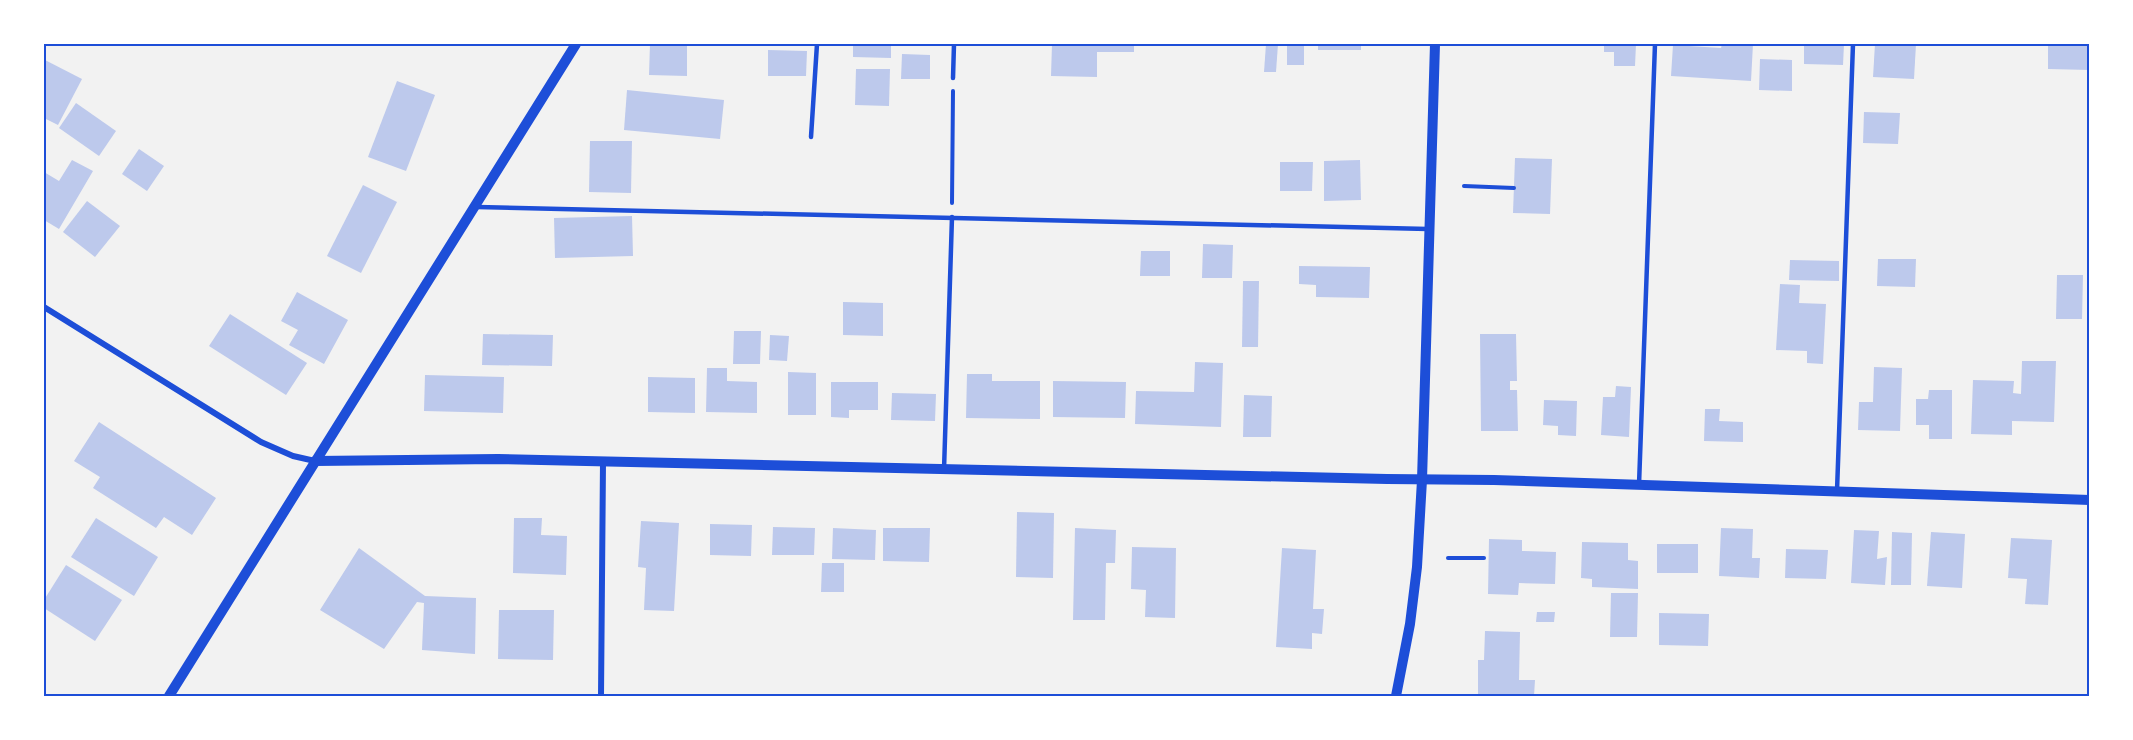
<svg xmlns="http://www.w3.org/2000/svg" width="2133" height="740" viewBox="0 0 2133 740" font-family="Barlow,sans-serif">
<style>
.building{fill:#bdc9ec}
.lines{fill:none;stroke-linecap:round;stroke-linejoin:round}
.path{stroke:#1d4ed8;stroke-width:4}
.service{stroke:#1d4ed8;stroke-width:4.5}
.minor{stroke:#1d4ed8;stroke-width:6}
.tertiary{stroke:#1d4ed8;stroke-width:10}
.neatline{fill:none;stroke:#1d4ed8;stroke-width:2}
</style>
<rect width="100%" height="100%" fill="#f2f2f2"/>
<!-- building -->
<g class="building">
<path d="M650,44H687V76L649,75Z"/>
<path d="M853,44H891V58L853,57Z"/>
<path d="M1052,44H1134V52H1097V77L1051,76Z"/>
<path d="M1266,44H1278L1276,72H1264Z"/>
<rect x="1287" y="44" width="17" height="21"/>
<rect x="1318" y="44" width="43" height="6"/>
<rect x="1537" y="44" width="39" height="2"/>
<path d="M1604,44H1636L1635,66H1614V52H1604Z"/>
<path d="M1722,44H1753L1751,81L1671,76L1673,45L1721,48Z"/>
<path d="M1804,44H1844L1843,65L1804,64Z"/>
<path d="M1875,44H1916L1914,79L1873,77Z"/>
<path d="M2048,44H2090V70L2048,69Z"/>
<path d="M768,50L807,51L806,76H768Z"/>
<path d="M902,54L930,55V79H901Z"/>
<path d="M1760,59L1792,60V91L1759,90Z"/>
<path d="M45,60L82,79L58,125L44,118Z"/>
<path d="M856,69H890L889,106L855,105Z"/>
<path d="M397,81L435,95L406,171L368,157Z"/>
<path d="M627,90L724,100L720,139L624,130Z"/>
<path d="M76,103L116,131L99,156L59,128Z"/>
<path d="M1864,112L1900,113L1898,144L1863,143Z"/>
<path d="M590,141H632L631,193L589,192Z"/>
<path d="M139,149L164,166L147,191L122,174Z"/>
<path d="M1515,158L1552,159L1550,214L1513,213Z"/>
<path d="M72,160L93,171L59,229L44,220V172L59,181Z"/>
<path d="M1360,160L1361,200L1324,201V161Z"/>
<path d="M1280,162H1313L1312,191H1280Z"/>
<path d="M363,185L397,202L361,273L327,256Z"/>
<path d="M87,201L120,226L95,257L63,232Z"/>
<path d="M632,216L633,256L555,258L554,218Z"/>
<path d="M1203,244L1233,245L1232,278H1202Z"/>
<path d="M1141,251H1170V276H1140Z"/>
<path d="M1878,259H1916L1915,287L1877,286Z"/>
<path d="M1790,260L1839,261V281L1789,280Z"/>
<path d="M1299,266L1370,267L1369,298L1316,297V285L1299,284Z"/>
<path d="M2057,275H2083L2082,319H2056Z"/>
<path d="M1243,281H1259L1258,347H1242Z"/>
<path d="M1780,284L1800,285L1799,303L1826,304L1823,364L1807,363V351L1776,350Z"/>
<path d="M297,292L348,320L324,364L289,345L298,330L281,321Z"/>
<path d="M843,302L883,303V336L843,335Z"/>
<path d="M230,314L307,363L286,395L209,346Z"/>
<path d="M734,331H761L760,364H733Z"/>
<path d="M483,334L553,335L552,366L482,365Z"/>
<path d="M1480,334H1516L1517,381H1510V390H1517L1518,431H1481Z"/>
<path d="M770,335L789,336L787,361L769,360Z"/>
<path d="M2022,361H2056L2054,422L2012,421V435L1971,434L1973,380L2014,381L2013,393L2021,394Z"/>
<path d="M1195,362L1223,363L1221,427L1135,424L1136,391L1194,392Z"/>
<path d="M1874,367L1902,368L1900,431L1858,430L1859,402H1873Z"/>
<path d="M707,368H727V381L757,382V413L706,412Z"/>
<path d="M788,372L816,373V415H788Z"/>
<path d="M967,374H992V381H1040V419L966,418Z"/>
<path d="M425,375L504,377L503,413L424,411Z"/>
<path d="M648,377L695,378V413L648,412Z"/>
<path d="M1053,381L1126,382L1125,418L1053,417Z"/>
<path d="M831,382H878V410H849V418L831,417Z"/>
<path d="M1616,386L1631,387L1629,437L1601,435L1603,397H1615Z"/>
<path d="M1929,390H1952V439H1929V425H1916V399H1928Z"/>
<path d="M892,393L936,394L935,421L891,420Z"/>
<path d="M1244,395L1272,396L1271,437H1243Z"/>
<path d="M1544,400L1577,401L1576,436L1558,435V426L1543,425Z"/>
<path d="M1705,409H1720L1719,421L1743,422V442L1704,441Z"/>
<path d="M99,422L216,498L192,535L164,517L156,528L93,488L100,477L74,461Z"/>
<path d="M1017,512L1054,513L1053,578L1016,577Z"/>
<path d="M96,518L158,557L134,596L71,557Z"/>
<path d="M514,518H542L541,535L567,536L566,575L513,573Z"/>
<path d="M641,521L679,523L674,611L644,610L646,568L638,567Z"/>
<path d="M710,524L752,525L751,556L710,555Z"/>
<path d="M773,527L815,528L814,555H772Z"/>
<path d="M833,528L876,530L875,560L832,559Z"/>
<path d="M883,528H930L929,562L883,561Z"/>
<path d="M1075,528L1116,530L1115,563H1106L1105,620H1073Z"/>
<path d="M1721,528L1753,529L1752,558H1760L1759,578L1719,576Z"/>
<path d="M1854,530L1879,531L1877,559L1887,557L1885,585L1851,583Z"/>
<path d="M1892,532L1912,533L1911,585H1891Z"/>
<path d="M1931,532L1965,534L1962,588L1927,586Z"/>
<path d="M2011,538L2052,540L2048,605L2025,604L2027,579L2008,578Z"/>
<path d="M1489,539L1522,540V551L1556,552L1555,584L1519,583L1518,595L1488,594Z"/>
<path d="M1582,542L1628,543V560L1638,561V589L1592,587V579L1581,578Z"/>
<rect x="1657" y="544" width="41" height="29"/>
<path d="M1132,547L1176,548L1175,618L1145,617L1146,590L1131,589Z"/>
<path d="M359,548L425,596L476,598L475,654L422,650L424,603L417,602L384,649L320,610Z"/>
<path d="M1282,548L1316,550L1313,609H1324L1322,634L1312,633V649L1276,647Z"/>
<path d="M1786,549L1828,550L1826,579L1785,578Z"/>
<path d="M822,563H844V592H821Z"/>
<path d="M66,565L122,600L95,641L44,608V600Z"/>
<path d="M1611,593H1638L1637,637H1610Z"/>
<path d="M499,610H554L553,660L498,659Z"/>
<path d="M1537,612H1555L1554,622H1536Z"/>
<path d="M1659,613L1709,614L1708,646L1659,645Z"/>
<path d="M1485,631L1520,632L1519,680H1535L1534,696H1478V660H1484Z"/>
</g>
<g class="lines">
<!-- path -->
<g class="path">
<path d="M1464,186L1514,188"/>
<path d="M952,203L953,91"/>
<path d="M1448,558H1484"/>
</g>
<!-- service -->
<g class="service">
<path d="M953,78L954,44"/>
<path d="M811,137L817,44"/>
<path d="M477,207L1428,229"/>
<path d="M944,470L952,217"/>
<path d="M1639,485L1655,44"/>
<path d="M1837,491L1853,44"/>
</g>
<!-- minor -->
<g class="minor">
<path d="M44,307L261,442L293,456L315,461"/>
<path d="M601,696L603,462"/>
</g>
<!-- tertiary -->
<g class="tertiary">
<path d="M315,461L498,459L1387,479L1494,480L2090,500"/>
<path d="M169,696L576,44"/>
<path d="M1396,696L1410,624L1417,567L1422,480L1435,44"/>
</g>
</g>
<!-- border -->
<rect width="2133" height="740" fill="none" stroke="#ffffff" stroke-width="90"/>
<rect x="45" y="45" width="2043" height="650" class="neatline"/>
</svg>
